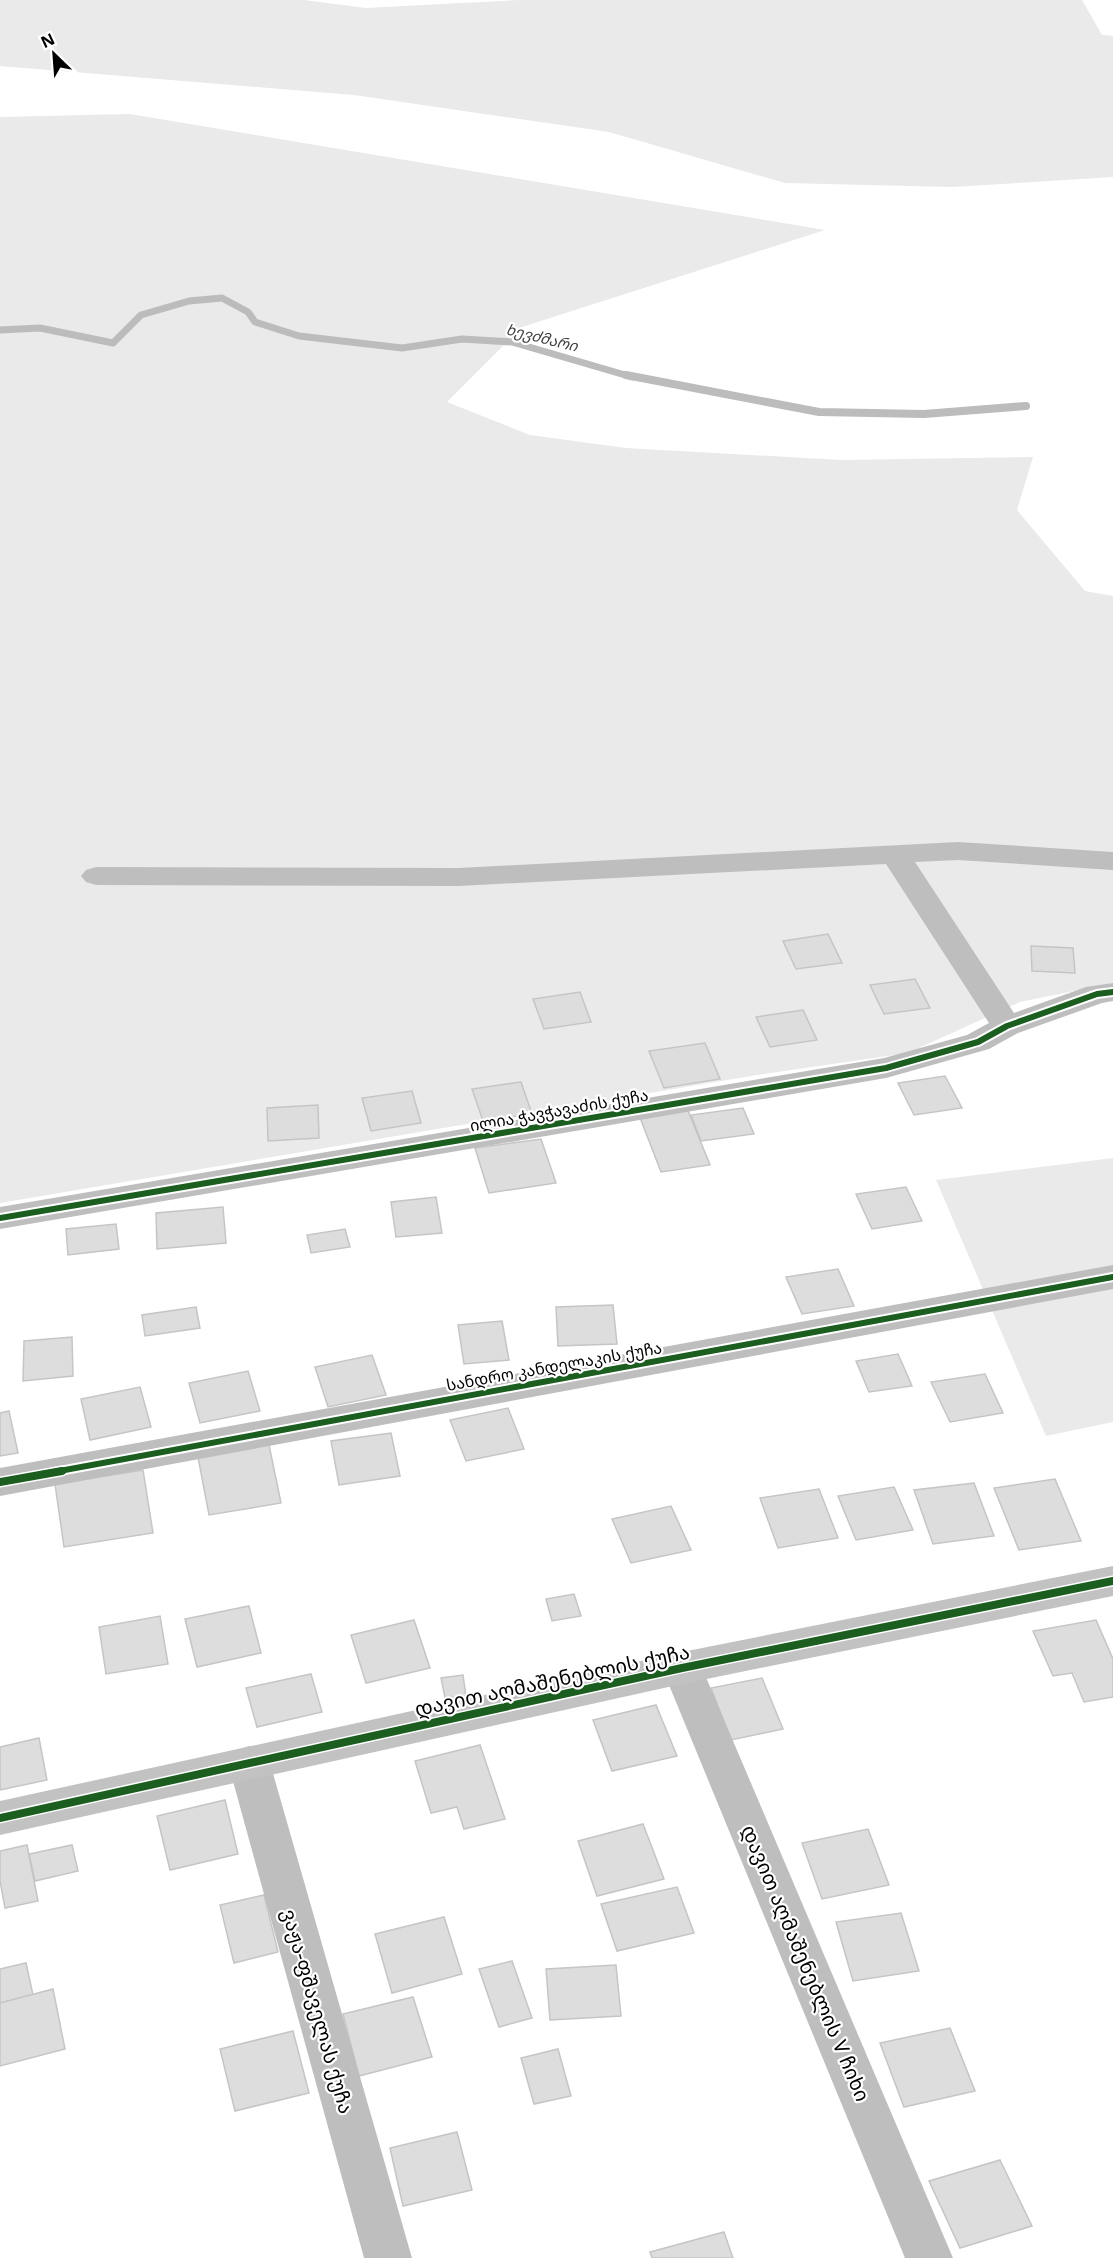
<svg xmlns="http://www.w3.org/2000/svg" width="1113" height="2258" viewBox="0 0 1113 2258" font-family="'Noto Sans','Noto Sans Georgian',sans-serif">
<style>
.green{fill:#eaeaea}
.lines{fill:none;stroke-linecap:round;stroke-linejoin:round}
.stream-far1{stroke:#bcbcbc;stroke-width:7}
.stream{stroke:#bcbcbc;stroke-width:8}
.building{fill:#ddd;stroke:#c5c5c5;stroke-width:1.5}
.street{fill:#bebebe;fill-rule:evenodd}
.secondary{fill:#c2c2c2;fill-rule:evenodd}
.cycleway-far1-casing{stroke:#fff;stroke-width:10}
.cycleway-casing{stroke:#fff;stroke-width:11}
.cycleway-far1{stroke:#1b5e20;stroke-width:6}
.cycleway{stroke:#1b5e20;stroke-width:8}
.labels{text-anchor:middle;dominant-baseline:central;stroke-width:4.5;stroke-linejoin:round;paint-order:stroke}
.far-water-label{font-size:15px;font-style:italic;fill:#414141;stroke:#fff}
.street-label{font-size:16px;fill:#000;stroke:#fff}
.near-street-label{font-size:20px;fill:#000;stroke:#fff}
</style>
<rect width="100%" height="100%" fill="#fff"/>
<!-- green -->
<g class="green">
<path d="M0,0H304L366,8L519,0H1082L1102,35L1113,36V177L952,187L785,183L609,132L354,95L0,66Z"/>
<path d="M130,114L825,230L522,327L447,402L530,435L626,448L842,460L1033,457L1017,510L1085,591L1113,596V983L1020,1002L908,1053L757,1075L0,1203V117Z"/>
<path d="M1113,1158V1422L1046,1436L936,1180Z"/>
</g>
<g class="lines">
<!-- stream-far1 -->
<path class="stream-far1" d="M0,330L40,328L113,343L141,315L189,301L222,298L248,312L255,322L299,336L402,348L462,339L512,342L632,377"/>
<!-- stream -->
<path class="stream" d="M626,375L819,412L924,414L1026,406"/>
</g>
<!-- building -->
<g class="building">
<path d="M828,934L842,963L796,969L783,941Z"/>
<path d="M1031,946L1073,948L1075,973L1032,971Z"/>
<path d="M915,979L930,1008L884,1014L870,985Z"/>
<path d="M580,992L591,1022L544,1029L533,999Z"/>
<path d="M803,1010L817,1040L770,1047L756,1017Z"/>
<path d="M705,1043L720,1079L664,1088L649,1051Z"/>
<path d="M945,1076L962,1108L914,1115L898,1083Z"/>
<path d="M521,1082L532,1114L483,1121L472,1089Z"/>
<path d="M412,1091L421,1123L371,1131L362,1098Z"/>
<path d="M318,1105L319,1138L268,1141L267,1108Z"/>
<path d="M687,1108L710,1165L661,1172L639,1115Z"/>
<path d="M743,1108L754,1134L701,1141L691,1115Z"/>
<path d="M541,1139L556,1183L489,1193L475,1148Z"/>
<path d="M906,1187L922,1221L872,1229L856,1194Z"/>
<path d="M436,1197L442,1233L396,1237L391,1202Z"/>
<path d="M223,1207L226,1243L157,1249L156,1213Z"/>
<path d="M116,1224L119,1249L68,1255L66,1229Z"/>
<path d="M345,1229L350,1247L311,1253L307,1235Z"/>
<path d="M838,1269L854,1306L802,1314L786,1277Z"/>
<path d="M613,1305L617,1344L558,1346L556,1307Z"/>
<path d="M196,1307L200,1328L145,1336L142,1315Z"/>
<path d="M502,1321L509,1360L464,1364L458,1325Z"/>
<path d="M72,1337L73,1376L23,1381L24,1341Z"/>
<path d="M898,1354L912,1386L869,1392L856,1361Z"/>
<path d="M372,1355L386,1395L328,1407L315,1367Z"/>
<path d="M248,1371L260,1411L200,1423L189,1383Z"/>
<path d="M985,1374L1003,1413L950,1422L931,1382Z"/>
<path d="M140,1387L151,1427L90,1440L81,1399Z"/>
<path d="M508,1408L524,1449L466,1461L450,1420Z"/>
<path d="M9,1411L18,1453L0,1456V1413Z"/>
<path d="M391,1433L400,1476L339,1485L331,1441Z"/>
<path d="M269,1445L281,1503L209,1515L198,1457Z"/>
<path d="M143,1470L153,1533L64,1547L55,1484Z"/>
<path d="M1055,1479L1081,1541L1019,1550L994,1488Z"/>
<path d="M974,1483L994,1536L933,1544L914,1490Z"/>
<path d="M894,1487L913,1530L856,1540L838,1496Z"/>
<path d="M819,1489L838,1538L778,1548L760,1498Z"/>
<path d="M671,1506L691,1550L631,1563L612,1519Z"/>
<path d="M574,1594L581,1616L552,1621L546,1599Z"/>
<path d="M249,1606L261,1653L197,1667L185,1619Z"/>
<path d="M160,1616L168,1664L106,1674L99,1627Z"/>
<path d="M414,1620L430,1668L366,1683L351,1635Z"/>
<path d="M1096,1620L1113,1659V1697L1084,1702L1072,1673L1053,1676L1033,1631Z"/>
<path d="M311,1674L322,1712L257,1727L246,1688Z"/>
<path d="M463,1675L466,1696L445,1698L441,1678Z"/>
<path d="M762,1678L783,1729L731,1740L711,1688Z"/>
<path d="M656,1705L677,1756L612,1771L593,1720Z"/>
<path d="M39,1738L47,1780L0,1790V1747Z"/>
<path d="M480,1745L505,1819L464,1829L457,1807L431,1813L415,1761Z"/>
<path d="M225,1800L238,1854L170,1870L157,1816Z"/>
<path d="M643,1824L664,1879L597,1896L578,1841Z"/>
<path d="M868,1829L889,1885L822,1899L802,1843Z"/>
<path d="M27,1845L38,1901L5,1908L0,1881V1851Z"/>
<path d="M72,1845L78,1871L35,1881L29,1854Z"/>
<path d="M677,1887L694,1933L617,1951L601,1904Z"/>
<path d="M264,1895L278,1952L234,1963L220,1905Z"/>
<path d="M901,1913L919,1971L853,1981L836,1922Z"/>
<path d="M444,1917L462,1974L392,1993L375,1934Z"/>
<path d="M512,1961L532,2018L499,2027L479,1969Z"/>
<path d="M26,1963L33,1995L0,2003V1969Z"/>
<path d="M616,1965L621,2016L550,2020L546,1969Z"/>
<path d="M53,1989L65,2049L0,2066V2003Z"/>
<path d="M413,1997L432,2057L359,2076L343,2014Z"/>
<path d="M950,2028L975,2091L904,2107L880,2043Z"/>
<path d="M293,2031L309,2093L235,2111L220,2049Z"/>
<path d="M558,2049L571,2096L534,2104L521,2058Z"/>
<path d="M457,2132L472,2190L403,2206L390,2148Z"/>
<path d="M1000,2160L1032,2226L960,2248L929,2181Z"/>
<path d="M724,2232L733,2258H652L650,2252Z"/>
</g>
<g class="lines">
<!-- street -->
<g class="street">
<path d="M958,842L1113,852V870L958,860L915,862L1014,1013L1086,987L1113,983V1001L1102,1003L1018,1033L989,1049L886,1078L0,1229V1207L884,1058L967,1035L989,1023L886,864L459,886L96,885L86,882L81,876L86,870L96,867L459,868Z"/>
<path d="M1113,1265V1289L0,1496V1468Z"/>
<path d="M682,1652L696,1657L702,1668L953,2258H905L662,1668L668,1657Z"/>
<path d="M249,1746L264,1751L270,1763L412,2258H364L228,1763L234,1751Z"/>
</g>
<!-- secondary -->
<path class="secondary" d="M1113,1566V1596L682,1684L0,1835V1801L682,1652Z"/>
<defs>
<g id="cycleway-far1">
<path d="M0,1218L886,1068L978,1042L1007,1026L1097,994L1113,992"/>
<path d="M54,1472L1113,1277"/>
</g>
<g id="cycleway">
<path d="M0,1482L62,1471"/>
<path d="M0,1818L682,1668L1113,1581"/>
</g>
</defs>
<!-- cycleway-far1 casing -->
<use href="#cycleway-far1" class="cycleway-far1-casing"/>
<!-- cycleway casing -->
<use href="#cycleway" class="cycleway-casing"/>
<!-- cycleway-far1 -->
<use href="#cycleway-far1" class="cycleway-far1"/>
<!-- cycleway -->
<use href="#cycleway" class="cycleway"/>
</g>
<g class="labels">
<!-- far-water labels -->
<g class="far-water-label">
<text transform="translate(542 337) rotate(14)">ხევძმარი</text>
</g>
<!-- street labels -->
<g class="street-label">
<text transform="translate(559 1110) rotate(-10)">ილია ჭავჭავაძის ქუჩა</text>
<text transform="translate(554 1366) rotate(-10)">სანდრო კანდელაკის ქუჩა</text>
</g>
<!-- near-street labels -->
<g class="near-street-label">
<text transform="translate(552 1680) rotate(-12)">დავით აღმაშენებლის ქუჩა</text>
<text transform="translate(806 1963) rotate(67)">დავით აღმაშენებლის V ჩიხი</text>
<text transform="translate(318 2011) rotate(74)">ვაჟა-ფშაველას ქუჩა</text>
</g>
</g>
<!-- north arrow -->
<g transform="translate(54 54) rotate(335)" stroke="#ffffff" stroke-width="4.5" paint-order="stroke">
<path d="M0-4.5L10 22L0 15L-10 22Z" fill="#000000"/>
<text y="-9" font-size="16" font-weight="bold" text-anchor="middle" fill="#000000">N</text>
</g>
</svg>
